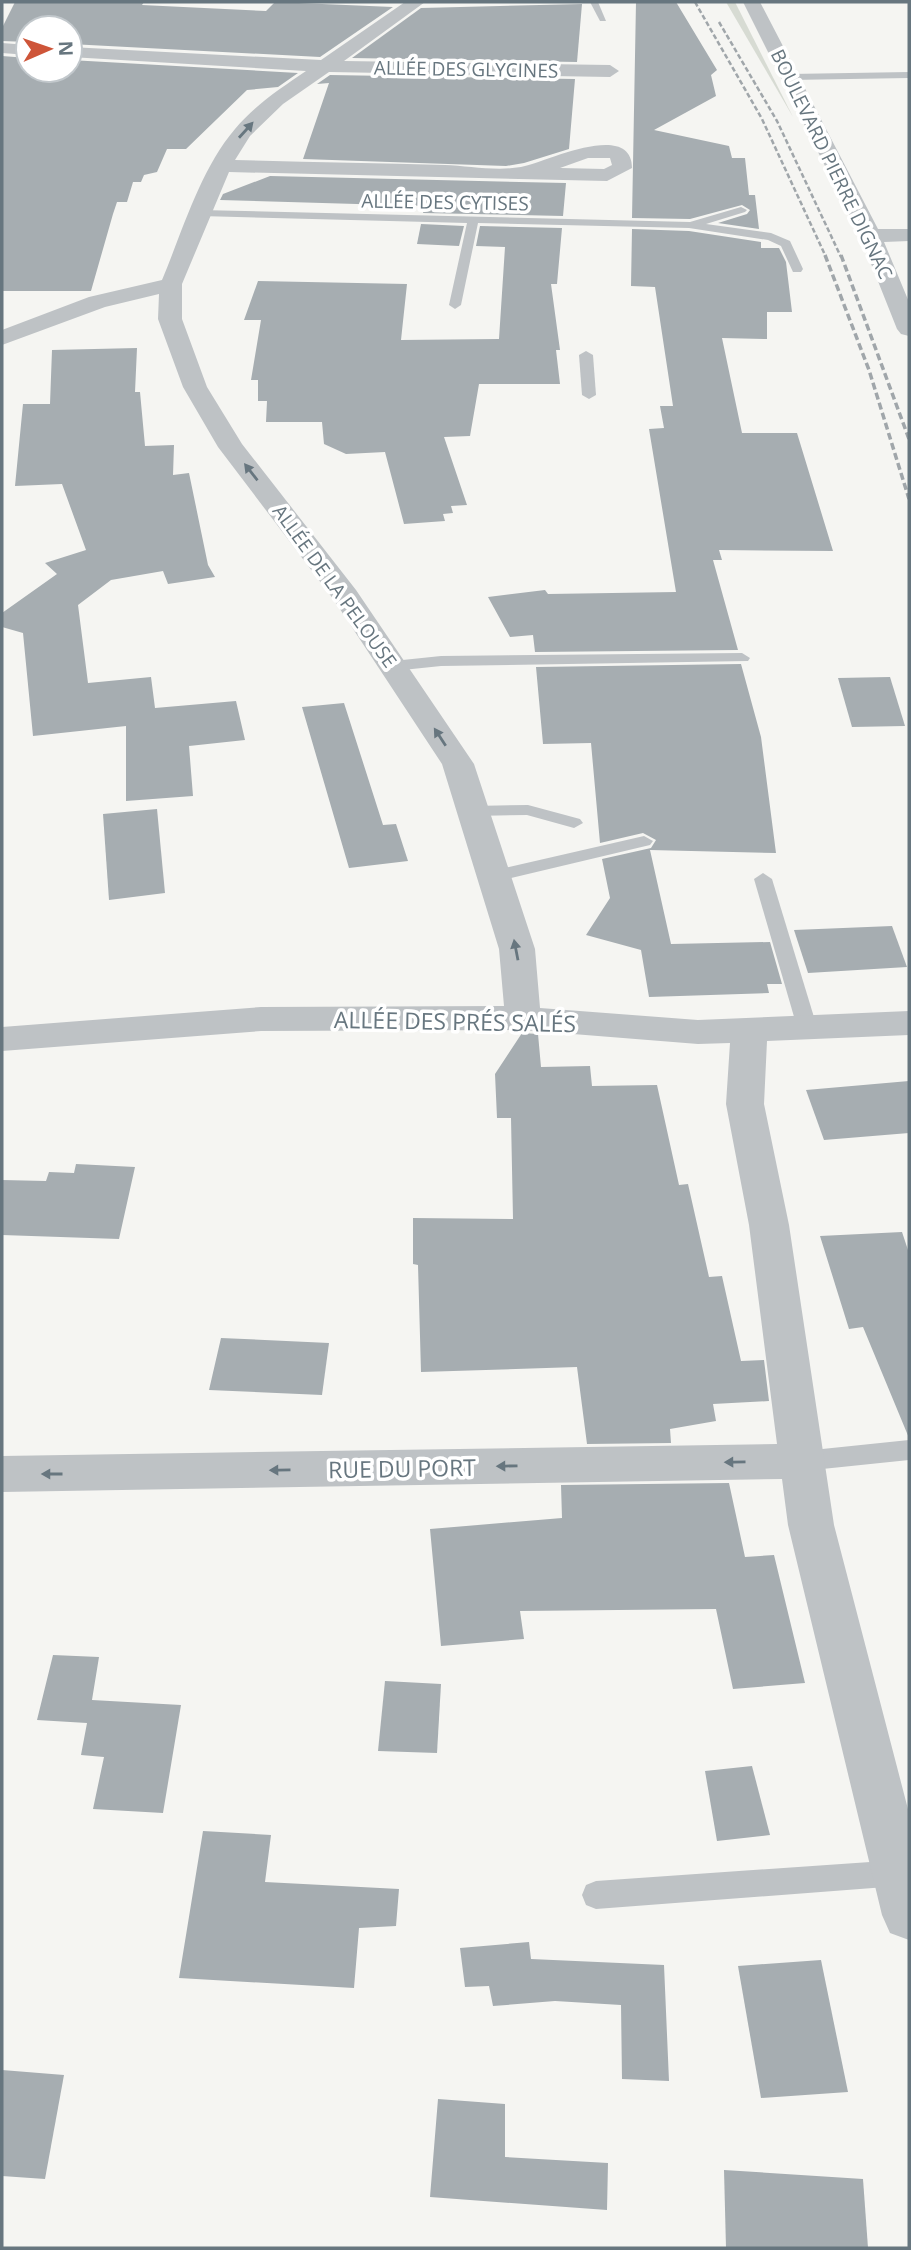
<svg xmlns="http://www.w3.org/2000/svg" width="911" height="2250" viewBox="0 0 911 2250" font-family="'Open Sans',sans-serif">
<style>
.green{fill:#d7dbd3}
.building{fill:#a6adb1}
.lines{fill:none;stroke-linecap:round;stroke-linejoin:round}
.service{fill:#bec2c5;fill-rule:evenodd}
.minor{fill:#bec2c5;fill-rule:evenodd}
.rail-far1{stroke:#a0a6aa;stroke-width:2.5;stroke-dasharray:5 2.5;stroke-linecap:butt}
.rail{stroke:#a0a6aa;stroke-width:3.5;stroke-dasharray:7 3.5;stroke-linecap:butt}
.oneway{fill:#67767f}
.labels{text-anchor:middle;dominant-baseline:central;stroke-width:7;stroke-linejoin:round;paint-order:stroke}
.far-street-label{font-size:19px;fill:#67767f;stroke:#fff}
.street-label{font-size:23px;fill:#67767f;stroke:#fff}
</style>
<rect width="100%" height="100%" fill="#f5f5f2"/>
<!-- green -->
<path class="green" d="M726,2H735L793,117Z"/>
<!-- building -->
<g class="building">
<path d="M15,2H144L142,5L266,11L275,2L393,7L320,57L70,44V28H28V42L2,41V28Z"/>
<path d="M636,2H676L717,70L711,75L716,96L654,130L729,146L732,158H745L749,195H755L759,229L718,223L747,214L750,210L742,205L690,219L632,218Z"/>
<path d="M582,4L577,62L352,58L421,8Z"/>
<path d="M2,56L28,58V70H70V60L298,73L278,87L247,90L186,149H167L157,172L144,175L141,182H133L127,202H117L113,214L91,291H2Z"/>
<path d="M330,75L575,79L569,149L524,163L506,166L303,159L329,83L317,84Z"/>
<path d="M270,176L566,183L563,216L423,213L425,206L220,200L223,194Z"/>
<path d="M421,224L464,226L459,246L417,244Z"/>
<path d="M480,226L562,228L557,284H551L560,350H556L560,384H479L470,436L444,437L467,505L451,506L453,513L443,514L445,521L404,524L385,452L346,454L324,444L322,422H266L267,401H258V380H251L261,320H244L258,281L407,284L401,340L499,339L505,247L476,246Z"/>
<path d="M632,229L689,231L761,242V248H779L786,262L792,312H767V339L722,338L742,433H797L833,551L719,550L722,560H713L738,650L535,652L533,635L510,637L488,597L545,590L548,594L676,592L649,429L664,428L660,406H673L655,287L631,286Z"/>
<path d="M137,348L135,392H140L145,446L174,445L173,475L189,473L208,565L215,577L168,584L163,571L111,580L78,605L88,683L151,677L155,708L236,701L245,740L189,746L193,796L126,801V726L33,736L23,633L2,627V613L57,574L45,563L86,550L62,484L15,486L23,404H50L52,350Z"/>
<path d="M741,664L761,737L776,853L650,850L671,944L770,942L782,984H767L769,993L649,997L641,950L586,935L610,898L602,859L651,848L656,840L643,833L600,843L591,743L543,744L536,667Z"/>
<path d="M890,677L905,726L852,727L838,678Z"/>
<path d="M344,703L383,825L396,824L408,861L349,868L302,707Z"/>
<path d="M157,809L165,893L109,900L103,814Z"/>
<path d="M892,926L907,967L808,973L794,930Z"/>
<path d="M522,1033L538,1034L541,1067L590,1066L592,1086L657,1085L679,1185L688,1184L709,1277L722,1276L741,1361L764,1360L769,1401L713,1404L716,1421L670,1429L671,1443L587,1444L577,1367L421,1372L418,1265L413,1264V1218L513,1219L511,1118H497L495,1074Z"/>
<path d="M909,1081V1133L824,1140L806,1090Z"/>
<path d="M76,1164L135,1167L119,1239L2,1235V1180L46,1181L49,1172L74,1173Z"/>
<path d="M902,1232L909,1253V1438L863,1327L849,1329L820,1236Z"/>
<path d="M221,1338L329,1343L322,1395L209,1390Z"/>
<path d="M729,1483L745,1557L774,1555L805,1683L733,1689L716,1609L520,1611L524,1639L441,1646L430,1529L562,1518L561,1485Z"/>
<path d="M53,1655L99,1657L91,1706L92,1700L181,1705L163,1813L93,1809L104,1757L81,1755L87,1723L37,1720Z"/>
<path d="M385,1681L441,1684L437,1753L378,1751Z"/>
<path d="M752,1766L770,1835L717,1841L705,1771Z"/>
<path d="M203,1831L271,1835L265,1882L399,1889L396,1926L359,1928L354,1988L179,1978Z"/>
<path d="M529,1942L531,1959L664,1965L669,2081L622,2079L621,2005L555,2001L493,2006L489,1986L465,1987L460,1948Z"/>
<path d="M821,1960L848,2092L761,2098L738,1966Z"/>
<path d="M2,2070L64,2075L45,2179L2,2176Z"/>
<path d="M438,2099L505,2104V2157L608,2163L607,2210L430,2197Z"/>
<path d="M724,2170L863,2179L868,2248H726Z"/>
</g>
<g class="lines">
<!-- service -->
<g class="service">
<path d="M590,2H598L606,21H600Z"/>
<path d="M909,72V78L790,80L785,77L790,74Z"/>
<path d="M741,207L747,210L745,212L706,224L771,233L790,241L803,269L801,272H793L781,246L768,240L689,228L478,223L461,305L455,309L449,305L467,223L200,216L194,213L200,210L690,222Z"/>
<path d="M586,351L593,355L596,395L589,399L582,395L579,355Z"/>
<path d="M742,653L750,658L748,661L441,666L393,671L385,666L393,661L441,656Z"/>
<path d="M528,805L580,819L583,823L574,828L527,815L473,816L464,811L473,806Z"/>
<path d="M644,836L653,841L650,845L494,882L485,876L487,872Z"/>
<path d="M763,873L772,879L817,1027L814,1032H800L797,1027L754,879Z"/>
<path d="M909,1440V1460L803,1471L794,1468L791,1461L794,1454L803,1451Z"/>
<path d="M899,1860L909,1864V1883L899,1886L596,1909L586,1905L582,1895L586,1885L596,1881Z"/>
</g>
<!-- minor -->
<g class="minor">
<path d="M405,2H425L344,61L610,65L619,71L610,77L329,72L283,104L250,136L235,160C305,162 375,163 445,165C469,166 501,172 525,166C547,161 632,120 632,168L607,181L229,172L182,284V319L207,387L242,444L356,590L474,764L535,949L540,1008L698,1020L909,1011V1035L767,1041L764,1104L789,1225L834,1525L909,1813V1940L890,1933L882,1915L788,1525L782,1479L2,1492V1456L777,1444L749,1225L726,1104L730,1043L698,1044L523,1030L261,1031L2,1051V1027L261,1007L504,1006L499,949L442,764L334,600L218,447L183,387L158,319L159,294L105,307L2,345V330L89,297L162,280C183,230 200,170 235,129C255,105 281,88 306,71L70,57V47L321,60ZM588,158H610L612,165L604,169L560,168Z"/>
<path d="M743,2H760L878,229H909V241L884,242L909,302V336L901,334L897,329L860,236Z"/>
<path d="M2,43L28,45V55L2,53Z"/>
</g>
<!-- rail-far1 -->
<g class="rail-far1">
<path d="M695,2L762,119L826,257"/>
<path d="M719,22L777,121L841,257"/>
</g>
<!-- rail -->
<g class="rail">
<path d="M825,255L869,370L909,499"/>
<path d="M841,255L909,439"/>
</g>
</g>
<!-- one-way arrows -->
<defs><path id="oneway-solid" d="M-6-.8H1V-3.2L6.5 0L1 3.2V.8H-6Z" transform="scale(1.75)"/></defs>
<g class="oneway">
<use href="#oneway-solid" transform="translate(246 130) rotate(-48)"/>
<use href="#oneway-solid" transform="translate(251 472) rotate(-128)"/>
<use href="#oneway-solid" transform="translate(440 737) rotate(-123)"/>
<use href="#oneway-solid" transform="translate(516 950) rotate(-101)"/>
<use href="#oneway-solid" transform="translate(735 1462) rotate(179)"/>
<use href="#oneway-solid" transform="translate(507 1466) rotate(179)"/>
<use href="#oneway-solid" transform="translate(280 1470) rotate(179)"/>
<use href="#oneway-solid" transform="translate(52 1474) rotate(180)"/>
</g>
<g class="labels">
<!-- far-street labels -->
<g class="far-street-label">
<text transform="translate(466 69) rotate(1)">ALLÉE DES GLYCINES</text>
<text transform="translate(832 164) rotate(64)">BOULEVARD PIERRE DIGNAC</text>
<text transform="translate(445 202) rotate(1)">ALLÉE DES CYTISES</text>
<text transform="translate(335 586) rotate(54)">ALLÉE DE LA PELOUSE</text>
</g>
<!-- street labels -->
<g class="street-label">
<text transform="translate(455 1021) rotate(1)">ALLÉE DES PRÉS SALÉS</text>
<text transform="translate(402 1468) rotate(-1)">RUE DU PORT</text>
</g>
</g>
<!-- border -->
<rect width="911" height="2250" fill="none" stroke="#67767f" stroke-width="7"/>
<!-- north arrow -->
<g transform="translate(49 49) rotate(88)"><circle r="33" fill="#ffffff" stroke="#c2c8cc" stroke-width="2"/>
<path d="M0-5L12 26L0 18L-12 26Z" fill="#ce5539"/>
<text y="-10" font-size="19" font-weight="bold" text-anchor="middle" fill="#67767f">N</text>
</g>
</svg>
